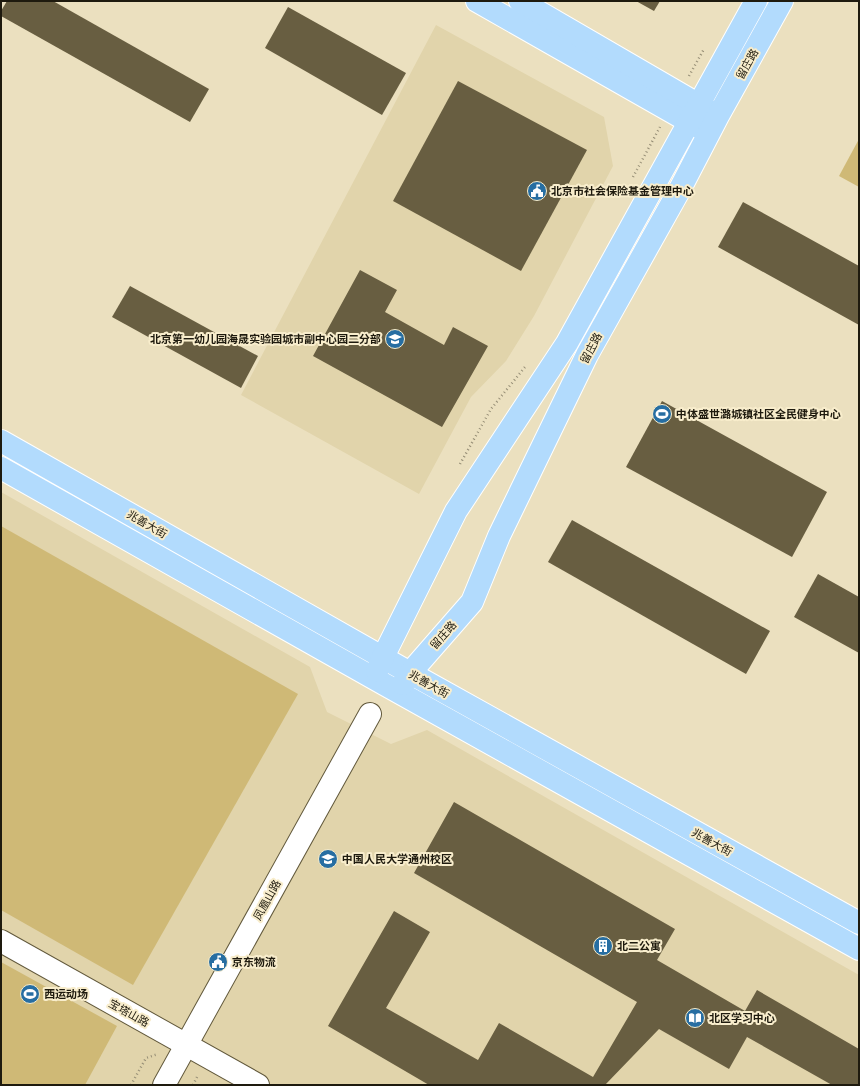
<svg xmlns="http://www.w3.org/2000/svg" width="860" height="1086" viewBox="0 0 860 1086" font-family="'PT Sans Narrow','Noto Sans SC',sans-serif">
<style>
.built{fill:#e1d4ab}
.green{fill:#cfb976}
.building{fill:#685e41}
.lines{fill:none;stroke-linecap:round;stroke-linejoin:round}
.minor-casing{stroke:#62593c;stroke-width:24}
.major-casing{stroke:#fff;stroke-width:24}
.path{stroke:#968e76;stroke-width:2.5;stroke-dasharray:1 3;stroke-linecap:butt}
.minor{stroke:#fff;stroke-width:22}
.major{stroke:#b2dbfd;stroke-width:22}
.labels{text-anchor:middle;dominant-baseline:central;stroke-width:4;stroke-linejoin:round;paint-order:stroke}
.street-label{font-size:11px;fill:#1e1a0e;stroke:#f8edcc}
.poi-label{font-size:11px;font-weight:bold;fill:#1e1a0e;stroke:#f8edcc;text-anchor:start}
</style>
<rect width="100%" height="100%" fill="#ebe0bf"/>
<!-- built -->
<g class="built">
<path d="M436,25L604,117L613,166L534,316L506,361L471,397L419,494L241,395Z"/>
<path d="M1,492L310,667L327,712L391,744L427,730L859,975V1085H1Z"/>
</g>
<!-- green -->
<g class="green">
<path d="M859,139V187L839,176Z"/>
<path d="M1,526L298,694L133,985L1,910Z"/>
<path d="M1,962L117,1026L85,1085H1Z"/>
</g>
<!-- building -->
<g class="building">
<path d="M7,1H53L209,89L190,122L1,16V11Z"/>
<path d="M636,1H660L654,11Z"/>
<path d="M288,7L406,73L382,115L265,48Z"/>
<path d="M458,81L587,150L521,271L393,201Z"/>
<path d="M743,202L859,266V325L718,247Z"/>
<path d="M360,270L397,290L385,312L444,345L453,327L488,346L442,427L313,356Z"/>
<path d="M130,286L258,356L241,388L112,317Z"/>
<path d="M662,401L827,492L792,557L626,467Z"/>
<path d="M572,520L770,631L746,674L548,562Z"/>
<path d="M818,574L859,597V653L794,617Z"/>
<path d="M454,802L675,929L657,960L745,1011L757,990L859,1049V1085H832L747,1037L729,1069L659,1029L605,1085H429L328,1026L394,911L430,932L386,1008L478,1060L499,1023L593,1077L637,1002L414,873Z"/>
</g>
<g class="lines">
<defs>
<g id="minor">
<path d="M1,941L258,1085"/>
<path d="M164,1085L370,714"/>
</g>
<g id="major">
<path d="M477,1L702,129"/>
<path d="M520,1L711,112"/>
<path d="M1,441L410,673L859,923"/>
<path d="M1,468L384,684L859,949"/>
<path d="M377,671L383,657L456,511L567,343L756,1"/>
<path d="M403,684L410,673L472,602L499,536L587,355L680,189L718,116L782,1"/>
</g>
</defs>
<!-- minor casing -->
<use href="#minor" class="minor-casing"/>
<!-- major casing -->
<use href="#major" class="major-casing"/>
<!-- path -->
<g class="path">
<path d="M689,76L704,49"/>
<path d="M633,177L660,127"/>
<path d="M460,464L491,409L525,367"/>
<path d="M131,1085L146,1058L158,1054"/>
<path d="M193,1085L198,1075"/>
</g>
<!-- minor -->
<use href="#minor" class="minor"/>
<!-- major -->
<use href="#major" class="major"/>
</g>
<!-- icons -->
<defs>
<symbol id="civic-disc" viewBox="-11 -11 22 22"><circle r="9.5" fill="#276ea2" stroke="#f8edcc"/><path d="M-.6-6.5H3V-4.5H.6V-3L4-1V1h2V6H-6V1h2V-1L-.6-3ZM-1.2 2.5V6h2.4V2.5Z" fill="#fff"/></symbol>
<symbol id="school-disc" viewBox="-11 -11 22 22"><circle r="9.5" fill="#276ea2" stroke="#f8edcc"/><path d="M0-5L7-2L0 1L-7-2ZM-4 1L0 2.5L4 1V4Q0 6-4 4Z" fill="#fff"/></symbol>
<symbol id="stadium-disc" viewBox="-11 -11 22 22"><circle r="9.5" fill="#276ea2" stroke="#f8edcc"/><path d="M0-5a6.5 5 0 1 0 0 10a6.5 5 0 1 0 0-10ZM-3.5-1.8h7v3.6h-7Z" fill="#fff"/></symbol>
<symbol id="building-disc" viewBox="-11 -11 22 22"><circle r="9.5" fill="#276ea2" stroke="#f8edcc"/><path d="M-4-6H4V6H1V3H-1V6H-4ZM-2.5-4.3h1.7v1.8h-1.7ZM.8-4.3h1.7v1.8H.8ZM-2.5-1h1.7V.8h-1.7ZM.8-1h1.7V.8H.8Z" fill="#fff"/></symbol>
<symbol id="library-disc" viewBox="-11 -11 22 22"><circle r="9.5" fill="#276ea2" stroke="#f8edcc"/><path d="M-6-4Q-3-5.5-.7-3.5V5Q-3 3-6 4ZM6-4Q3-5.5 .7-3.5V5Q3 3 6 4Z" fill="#fff"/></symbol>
</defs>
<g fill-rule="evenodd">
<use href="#civic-disc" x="526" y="180" width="22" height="22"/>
<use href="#school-disc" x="384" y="328" width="22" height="22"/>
<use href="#stadium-disc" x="651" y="403" width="22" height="22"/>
<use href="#school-disc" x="317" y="848" width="22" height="22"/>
<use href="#building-disc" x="592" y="935" width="22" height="22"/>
<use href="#civic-disc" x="207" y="951" width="22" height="22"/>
<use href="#stadium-disc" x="19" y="983" width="22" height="22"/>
<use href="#library-disc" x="684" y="1007" width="22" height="22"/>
</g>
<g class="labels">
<!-- street labels -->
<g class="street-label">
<text transform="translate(747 64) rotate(-61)">留庄路</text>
<text transform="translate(591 348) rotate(-62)">留庄路</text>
<text transform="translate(147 524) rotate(30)">兆善大街</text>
<text transform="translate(443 635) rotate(-49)">留庄路</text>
<text transform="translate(429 684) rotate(29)">兆善大街</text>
<text transform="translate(712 842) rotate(29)">兆善大街</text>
<text transform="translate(267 900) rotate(-61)">凤凰山路</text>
<text transform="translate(129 1013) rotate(29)">宝塔山路</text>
</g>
<!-- poi labels -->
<g class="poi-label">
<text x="551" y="191">北京市社会保险基金管理中心</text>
<text x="381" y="339" text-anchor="end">北京第一幼儿园海晟实验园城市副中心园二分部</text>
<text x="676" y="414">中体盛世潞城镇社区全民健身中心</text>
<text x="342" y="859">中国人民大学通州校区</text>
<text x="617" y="946">北二公寓</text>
<text x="232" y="962">京东物流</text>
<text x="44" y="994">西运动场</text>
<text x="709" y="1018">北区学习中心</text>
</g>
</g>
<!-- border -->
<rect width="860" height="1086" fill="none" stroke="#1e1a0e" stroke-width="4"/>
</svg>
